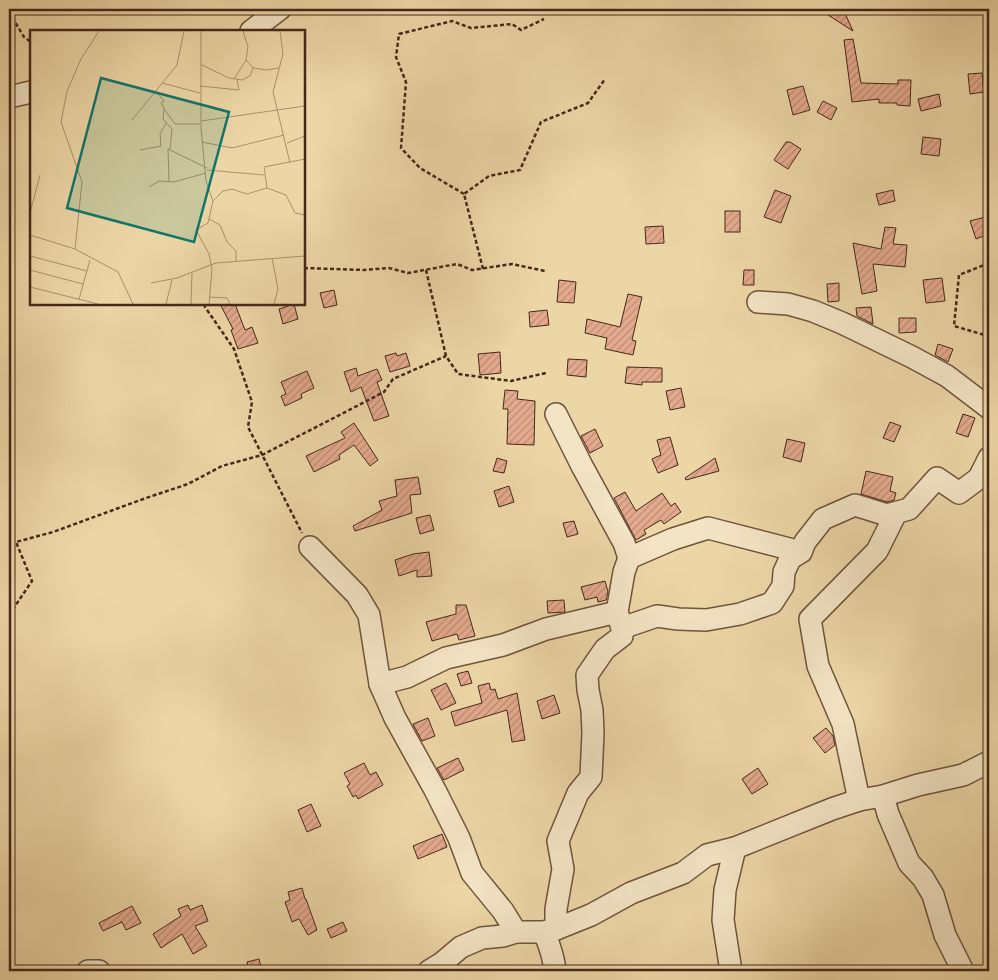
<svg xmlns="http://www.w3.org/2000/svg" width="998" height="980" viewBox="0 0 998 980" font-family="'IM FELL English',serif">
<style>
.building{fill:url(#building-hatch);stroke:#452819}
.lines{fill:none;stroke-linecap:round;stroke-linejoin:round}
.minor-casing{stroke:#6f543c;stroke-width:24}
.path{stroke:#452819;stroke-width:2.5;stroke-dasharray:4 2.5;stroke-linecap:butt}
.minor{stroke:#f3e4c5;stroke-width:21}
.inset-road{fill:none;stroke:#aa906e;stroke-width:1}
.view{fill:#0f766e;fill-opacity:0.15;stroke:#0f766e;stroke-width:2.5}
.inset-edge{fill:none;stroke:#452819;stroke-width:2.5}
</style>
<defs>
<pattern id="building-hatch" width="6" height="6" patternUnits="userSpaceOnUse" patternTransform="scale(1.25)"><rect width="6" height="6" fill="#e4aa8e"/><path d="M-1 1l2-2M0 6l6-6M5 7l2-2" fill="none" stroke="#bb8a73"/></pattern>
</defs>
<rect width="100%" height="100%" fill="#edd6a6"/>
<filter id="stains"><feTurbulence type="fractalNoise" baseFrequency=".004" numOctaves="4"/><feColorMatrix values="0 0 0 0 .2 0 0 0 0 .09 0 0 0 0 .02 0 0 0 .5 -.17"/></filter>
<radialGradient id="worn" r=".72"><stop offset=".6" stop-color="#630" stop-opacity="0"/><stop offset="1" stop-color="#630" stop-opacity=".3"/></radialGradient>
<!-- building -->
<g class="building">
<path d="M840,9H843L853,31L828,15Z"/>
<path d="M853,39L861,83L898,84V80H911L910,106L897,105V103H879V99L852,102L844,40Z"/>
<path d="M982,73L984,92L970,94L968,74Z"/>
<path d="M803,86L810,110L793,115L787,90Z"/>
<path d="M939,94L941,106L921,111L918,99Z"/>
<path d="M823,101L837,108L831,120L817,112Z"/>
<path d="M923,137L941,139L939,156L921,154Z"/>
<path d="M786,142H790L801,149L788,169L774,160Z"/>
<path d="M775,190L791,196L781,223L764,217Z"/>
<path d="M893,190L895,201L879,205L876,194Z"/>
<rect x="725" y="211" width="15" height="21"/>
<path d="M985,217L989,234L976,239L970,221Z"/>
<path d="M663,226L664,243L646,244L645,227Z"/>
<path d="M885,227L896,228L893,244L907,245L905,267L873,264L877,291L862,294L853,243L881,249Z"/>
<path d="M744,270H754V285H743Z"/>
<path d="M942,278L945,301L926,303L923,280Z"/>
<path d="M559,280L576,282L574,303L557,302Z"/>
<path d="M839,283V301L828,302L827,284Z"/>
<path d="M334,290L337,305L324,308L320,293Z"/>
<path d="M628,294L642,297L632,340L636,341L633,355L605,349L607,338L585,333L587,319L620,327Z"/>
<path d="M220,304H235L245,330L252,327L258,343L238,349L231,330L233,329Z"/>
<path d="M294,304L298,319L283,324L279,309Z"/>
<path d="M871,307L873,324L857,316L856,308Z"/>
<path d="M547,310L549,325L530,327L529,312Z"/>
<path d="M899,318H916V332L899,333Z"/>
<path d="M938,344L953,349L948,362L935,355Z"/>
<path d="M500,352L501,373L480,375L478,354Z"/>
<path d="M396,353L397,356L406,353L410,366L390,372L385,356Z"/>
<path d="M568,359L587,360L586,377L567,375Z"/>
<path d="M627,367L662,368V382H642V385L625,383Z"/>
<path d="M356,368L358,376L377,369L382,380L377,382L389,416L374,421L361,387L351,392L344,372Z"/>
<path d="M307,371L314,388L301,394L302,398L285,406L281,396L286,394L281,382Z"/>
<path d="M681,388L685,407L670,410L666,391Z"/>
<path d="M505,390L518,391L517,399L535,401L534,445L507,444L508,409H503Z"/>
<path d="M963,414L975,418L968,437L956,433Z"/>
<path d="M890,422L901,426L894,442L883,438Z"/>
<path d="M354,423L378,460L370,466L354,445L339,455L340,459L314,472L306,456L345,438L341,432Z"/>
<path d="M595,429L603,446L590,453L581,436Z"/>
<path d="M670,437L678,465L658,473L652,459L661,455L657,440Z"/>
<path d="M787,439L805,443L801,462L783,457Z"/>
<path d="M497,458L507,461L504,473L493,471Z"/>
<path d="M715,458L719,471L686,480L685,478Z"/>
<path d="M866,471L893,477L890,491L896,493L894,500L887,502L861,494Z"/>
<path d="M418,477L421,494L410,495L412,513L355,531L353,526L382,510L379,501L397,496L395,480Z"/>
<path d="M509,486L514,502L499,507L494,491Z"/>
<path d="M625,492L636,511L662,493L671,506L675,503L681,512L664,524L661,520L644,530L646,534L636,540L614,498Z"/>
<path d="M430,515L434,530L420,534L416,518Z"/>
<path d="M574,521L578,534L567,537L563,523Z"/>
<path d="M429,552L432,576L417,577V570L399,576L395,560L413,554Z"/>
<path d="M605,581L608,592L606,600L598,602L597,597L585,600L581,587Z"/>
<path d="M564,600L565,612L548,613L547,601Z"/>
<path d="M456,605H466L475,636L459,640L457,634L432,641L426,622L456,614Z"/>
<path d="M468,671L472,683L461,686L457,674Z"/>
<path d="M446,683L456,703L441,710L431,690Z"/>
<path d="M489,683L491,690L495,689L498,699L517,693L525,740L512,742L507,710L455,726L451,712L482,703L478,686Z"/>
<path d="M554,695L560,713L542,719L537,701Z"/>
<path d="M428,718L435,736L422,741L413,724Z"/>
<path d="M826,728L833,736L835,745L825,753L813,738Z"/>
<path d="M458,758L464,770L444,780L437,768Z"/>
<path d="M364,763L370,775L376,772L383,785L358,799L356,795L353,797L347,786L350,784L344,773Z"/>
<path d="M758,768L768,784L752,794L742,779Z"/>
<path d="M311,804L321,826L307,832L298,810Z"/>
<path d="M442,834L447,847L418,859L413,846Z"/>
<path d="M302,888L305,899H306L317,930L308,935L299,919L292,922L285,902L290,900L288,892Z"/>
<path d="M188,905L190,910L202,905L208,921L195,926L207,946L193,954L182,934L161,948L153,934L181,916L178,909Z"/>
<path d="M132,906L141,923L126,930L122,922L103,931L99,923Z"/>
<path d="M343,922L347,931L331,938L327,929Z"/>
<path d="M259,959L262,971H249L247,962Z"/>
</g>
<g class="lines">
<defs>
<g id="minor">
<path d="M251,31L280,9"/>
<path d="M9,97L31,92"/>
<path d="M758,302L788,304L813,311L842,323L912,357L947,376L989,408"/>
<path d="M556,414L582,466L624,543L629,558L673,539L708,528L801,552"/>
<path d="M310,547L357,595L369,615L380,684L395,718L435,790L459,838L472,873L503,911L516,932"/>
<path d="M617,612L624,572L629,558"/>
<path d="M622,628L657,616L678,619L706,620L740,614L772,603L783,586L784,572L790,559L801,552L805,542L823,519L855,505L887,515L909,509L937,478L959,493L979,478L989,458"/>
<path d="M380,684L407,677L446,658L503,645L546,629L617,612L622,628V636L605,649L587,675L588,690L592,710L593,733L591,777L578,793L558,841L563,869L556,909V929"/>
<path d="M883,796L888,814L909,863L923,878L933,895L945,935L963,971"/>
<path d="M859,800L843,724L818,666L810,619L877,551L896,513"/>
<path d="M544,932C549,944 554,957 555,971"/>
<path d="M88,971H99"/>
<path d="M429,971L442,963L461,947L482,938L503,936L516,932H544L556,929L591,915L631,893L683,873L707,855L735,848L832,809L859,800L883,796L918,785L963,775L989,762"/>
<path d="M731,971L723,920L725,890L735,848"/>
</g>
</defs>
<!-- minor casing -->
<use href="#minor" class="minor-casing"/>
<!-- path -->
<g class="path">
<path d="M9,12L24,37L31,42"/>
<path d="M464,194L420,168L401,148L406,82L396,57L399,34L452,21L471,28L512,24L521,30L544,19"/>
<path d="M989,263L959,275L954,326L988,336L989,338"/>
<path d="M304,268L364,270L389,268L408,273L457,264L472,270L512,264L545,271"/>
<path d="M483,269L464,194L489,176L520,170L541,122L588,103L605,79"/>
<path d="M426,270L446,356L458,374L511,381L546,373"/>
<path d="M205,304V307L234,349L252,402L248,427L302,533"/>
<path d="M9,615L32,581L16,542L53,532L146,498L188,484L222,466L262,455L384,392L393,379L446,356"/>
</g>
<!-- minor -->
<use href="#minor" class="minor"/>
</g>
<!-- overview -->
<g transform="translate(30 30)">
<rect width="275" height="275" fill="#edd6a6"/>
<path class="inset-road" d="M171,1V98L176,151L183,171L178,193L166,200L179,224L182,239L179,274M213,1L218,17L216,30L223,38M250,1L253,24L243,62L260,133M172,35L199,48L212,50L220,46L223,38L236,40L249,38M204,49L216,30M132,53L170,63M170,56L209,60L207,50M126,62L134,71L131,73L134,78L133,89L142,99L140,119M134,79L145,94H170M102,90L147,35L154,1M171,91L275,76M172,112L202,118L254,105M257,113L275,106M110,120L131,116L130,104L136,93M177,140L234,145M139,152L138,119L177,138M119,157L129,151L144,152L176,143M237,158L234,137L275,129M183,171L193,161L202,159L217,164L237,158L256,165L265,183L275,185M0,183L10,145M179,189L190,195L197,212L206,221V231M0,205L45,219L88,242L103,274M45,219L52,152L31,92L37,61L51,29L69,1M0,226L57,241M242,228L248,259L244,274M0,240L53,254M121,253L147,248L186,233L275,226M0,257L68,274M179,267L197,268L200,274M49,269L60,230M136,274L142,250M161,274L162,243"/>
<path class="view" d="M71,48L199,82L164,212L37,178Z"/>
<rect width="275" height="275" class="inset-edge"/>
</g>
<!-- margin -->
<rect width="998" height="980" fill="none" stroke="#edd6a6" stroke-width="30"/>
<rect x="10" y="10" width="978" height="960" fill="none" stroke="#452819" stroke-width="2.5"/>
<rect x="15" y="15" width="968" height="950" fill="none" stroke="#452819"/>
<rect width="100%" height="100%" filter="url(#stains)"/>
<rect width="100%" height="100%" fill="url(#worn)"/>
</svg>
